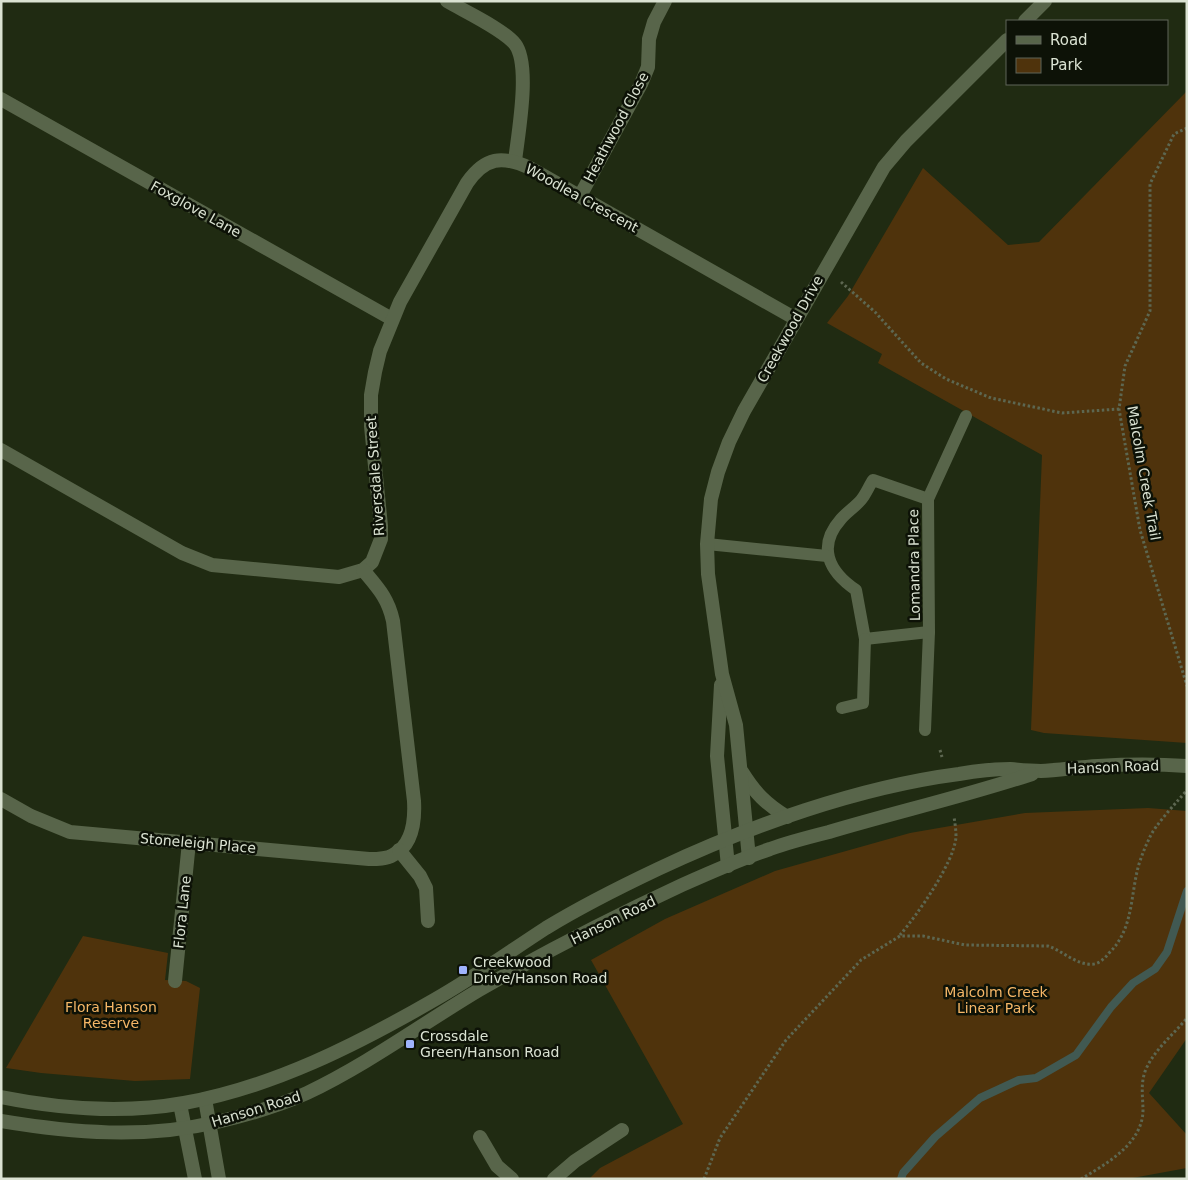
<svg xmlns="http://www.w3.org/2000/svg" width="1188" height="1180" viewBox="0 0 1188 1180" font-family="'DejaVu Sans',sans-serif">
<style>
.green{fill:#4f330c}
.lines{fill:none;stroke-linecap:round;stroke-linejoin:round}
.stream{stroke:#415952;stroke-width:8}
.path{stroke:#5d6751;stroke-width:3;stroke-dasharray:2.5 2.5;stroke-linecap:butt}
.service{stroke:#58654a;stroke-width:12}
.minor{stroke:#58654a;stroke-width:14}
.tertiary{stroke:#58654a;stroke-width:14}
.poi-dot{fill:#9fb3fd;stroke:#0d1207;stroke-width:2}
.labels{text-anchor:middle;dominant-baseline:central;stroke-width:5;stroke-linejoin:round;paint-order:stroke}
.street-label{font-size:14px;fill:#dae2d2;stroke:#0d1207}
.poi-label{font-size:14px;fill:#dae2d2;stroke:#0d1207;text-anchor:start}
.park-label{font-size:14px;fill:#f6b767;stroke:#0d1207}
</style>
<rect width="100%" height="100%" fill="#202b12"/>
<!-- green -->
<g class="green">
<path d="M1187,91V743L1044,733L1031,730L1042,455L878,363L882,354L827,323L848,296L923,168L1008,245L1039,242Z"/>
<path d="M1148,808L1187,811V1038L1149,1093L1187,1135V1168L1127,1179H589L600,1168L683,1124L591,960L665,919L775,871L910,833L1025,813Z"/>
<path d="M83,936L168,953L165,980L186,981L200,988L190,1079L135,1081L41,1073L6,1068Z"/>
</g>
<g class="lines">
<!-- stream -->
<path class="stream" d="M901,1179L903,1173L935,1137L980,1098L1019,1080L1036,1078L1076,1055L1111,1007L1133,983L1155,969L1167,952L1187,891"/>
<!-- path -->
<g class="path">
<path d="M1187,128L1174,134L1150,184V311L1125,366L1119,409L1140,530L1187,686"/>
<path d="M841,282L875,312L921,363L946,379L991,398L1062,413L1119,409"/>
<path d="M940,750L942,757"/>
<path d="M900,935C917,915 954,863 956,837C956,830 955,823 954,817"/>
<path d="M704,1179L720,1138L786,1040L861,960L900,936H923L965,945L1048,946C1063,951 1077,966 1094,964C1100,963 1105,958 1109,953C1134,929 1130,895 1139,864C1142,855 1145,847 1149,839C1154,826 1177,802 1187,790"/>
<path d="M1081,1179C1106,1164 1142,1144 1143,1111C1143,1097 1140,1083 1146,1069C1155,1049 1173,1035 1187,1018"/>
</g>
<!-- service -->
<g class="service">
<path d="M928,499L873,480C869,486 866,494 861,500C855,507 847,512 841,519C817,546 828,571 856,590L865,639L929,632"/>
<path d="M707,544L827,556"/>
<path d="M842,708L863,703L865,639"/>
<path d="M925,730L929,632L928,499L966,416"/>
</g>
<!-- minor -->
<g class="minor">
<path d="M447,1C464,11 503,29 515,44C531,65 518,134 515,161"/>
<path d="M1,99L392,319"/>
<path d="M580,196L641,84L648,67L649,39L654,22L665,1"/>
<path d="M1,450L182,553L212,565L339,577L363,570L372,562L381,539V526L371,426V395L375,372L380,351L400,302L467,183C485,157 502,155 530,168L796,319"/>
<path d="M1,799L31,816L70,832L369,859C377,859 387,859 393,855C413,845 415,819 414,801L393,621C388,598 378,588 363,570"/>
<path d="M399,850L420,876L426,888L428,921"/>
<path d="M175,981L189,842"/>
<path d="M205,1099L219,1179"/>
<path d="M180,1104L195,1179"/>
<path d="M480,1137L497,1166L512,1179"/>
<path d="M554,1179L575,1161L622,1130"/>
</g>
<!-- tertiary -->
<g class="tertiary">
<path d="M1025,21L1045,1"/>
<path d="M721,685L717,756L728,866"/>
<path d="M742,772C755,793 766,804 787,817"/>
<path d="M749,858L736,725L722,674L708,574L707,544L711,499L718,472L729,442L744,411L884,167L906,141L1007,40"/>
<path d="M1,1097C61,1109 123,1114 184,1103C273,1087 356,1045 434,1000C473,978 509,952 546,928C582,906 620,887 658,869C749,826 859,787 959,774C976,771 993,769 1010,769C1020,770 1031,771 1041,771C1060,770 1079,767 1098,766C1128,764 1157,764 1187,766"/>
<path d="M1,1121C73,1133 145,1139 217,1122C247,1115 279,1106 307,1093C368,1064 422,1024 479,990C545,952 613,917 682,885C711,872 740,859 770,849C789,842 809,837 829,832C896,812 966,796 1032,774"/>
</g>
</g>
<!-- markers -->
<g class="poi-dot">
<rect x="458" y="965" width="10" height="10" rx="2.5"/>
<rect x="405" y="1039" width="10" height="10" rx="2.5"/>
</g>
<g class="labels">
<!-- street labels -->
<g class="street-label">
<text transform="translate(616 127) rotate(-62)">Heathwood Close</text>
<text transform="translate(582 198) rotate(29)">Woodlea Crescent</text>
<text transform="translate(196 209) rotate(29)">Foxglove Lane</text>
<text transform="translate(790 329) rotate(-61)">Creekwood Drive</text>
<text transform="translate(1144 473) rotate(80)">Malcolm Creek Trail</text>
<text transform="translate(375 476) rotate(-94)">Riversdale Street</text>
<text transform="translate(914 565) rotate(-91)">Lomandra Place</text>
<text transform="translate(1113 767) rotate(-2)">Hanson Road</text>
<text transform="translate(198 843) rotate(5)">Stoneleigh Place</text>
<text transform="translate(182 912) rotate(-84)">Flora Lane</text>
<text transform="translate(613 920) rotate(-26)">Hanson Road</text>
<text transform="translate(256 1109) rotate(-17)">Hanson Road</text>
</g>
<!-- poi labels -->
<g class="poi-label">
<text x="473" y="962">Creekwood<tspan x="473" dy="16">Drive/Hanson Road</tspan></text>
<text x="420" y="1036">Crossdale<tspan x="420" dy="16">Green/Hanson Road</tspan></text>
</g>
<!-- park labels -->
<g class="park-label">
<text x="996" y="992">Malcolm Creek<tspan x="996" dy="16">Linear Park</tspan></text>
<text x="111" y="1007">Flora Hanson<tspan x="111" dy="16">Reserve</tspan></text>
</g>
</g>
<!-- border -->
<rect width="1188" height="1180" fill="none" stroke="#dae2d2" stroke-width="5"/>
<!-- legend -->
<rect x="1006" y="20" width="162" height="65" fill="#0d1207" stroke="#5f6558"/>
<rect x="1016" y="36" width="25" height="8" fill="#58654a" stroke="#5f6558"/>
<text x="1050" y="45" font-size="15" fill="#dae2d2">Road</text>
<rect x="1016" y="58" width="25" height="15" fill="#4f330c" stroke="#5f6558"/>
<text x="1050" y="70" font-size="15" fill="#dae2d2">Park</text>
</svg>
